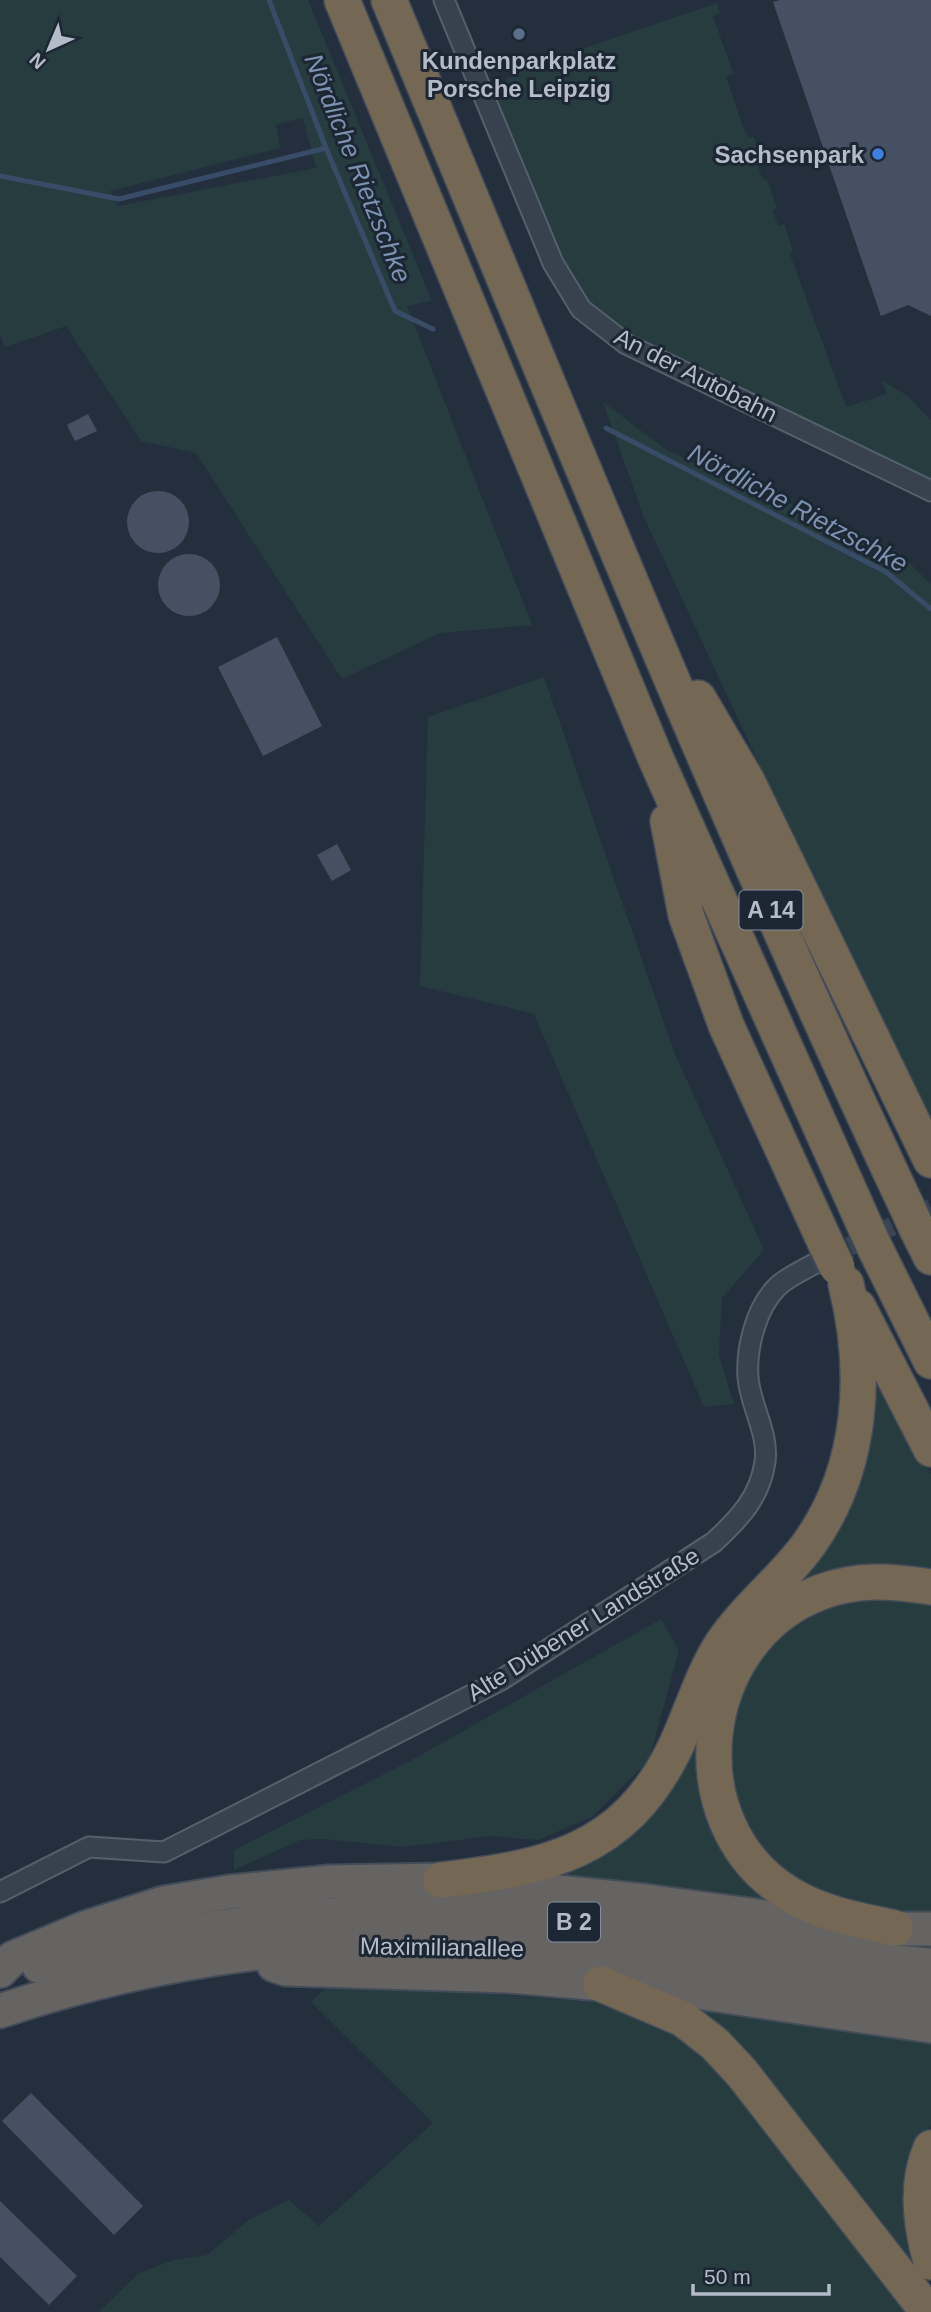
<svg xmlns="http://www.w3.org/2000/svg" width="931" height="2312" viewBox="0 0 931 2312" font-family="Arial,sans-serif">
<style>
.green{fill:#263c3f;fill-rule:evenodd}
.lines{fill:none;stroke-linecap:round;stroke-linejoin:round}
.stream{stroke:#394c67;stroke-width:5}
.building{fill:#455162}
.minor-tunnel{stroke:#3a4453;stroke-width:19;stroke-dasharray:19 10;stroke-linecap:butt}
.minor-casing{stroke:#565f6c;stroke-width:23}
.trunk-casing{stroke:#434c59;stroke-width:37}
.motorway-casing{stroke:#434c59;stroke-width:38}
.minor{stroke:#38414e;stroke-width:19}
.trunk{stroke:#656462;stroke-width:33}
.motorway{stroke:#746855;stroke-width:35}
.motorway-bridge-casing{stroke:#434c59;stroke-width:38;stroke-linecap:butt}
.motorway-bridge{stroke:#746855;stroke-width:35}
.service-dot{fill:#5c6f8a;stroke:#1d2633;stroke-width:2.5}
.shop-dot{fill:#3f7fe0;stroke:#1d2633;stroke-width:2.5}
.labels{text-anchor:middle;dominant-baseline:central;stroke-width:6;stroke-linejoin:round;paint-order:stroke}
.shield{fill:#1d2633;stroke:#878f9c;stroke-width:2}
.shield-label{font-size:23px;font-weight:bold;fill:#b4bcc9}
.poi-label{font-size:24px;font-weight:bold;fill:#b4bcc9;stroke:#1d2633}
.street-label{font-size:24px;fill:#b4bcc9;stroke:#1d2633}
.water-label{font-size:26px;font-style:italic;fill:#7c92b1;stroke:#1d2633}
</style>
<rect width="100%" height="100%" fill="#242f3e"/>
<!-- green -->
<g class="green">
<path d="M0,0H308L432,301L407,306L532,625L440,633L342,679L196,453L141,441L66,326L5,347L0,335ZM303,118L316,168L118,206L110,191L280,148L276,124Z"/>
<path d="M717,3L720,13L713,16L733,73L726,77L744,131L749,137H754L764,164L758,166L762,178L768,181L777,208L773,210L778,226L784,224L793,251L790,254L846,407L887,394L881,380L908,396L931,421V482L629,335L588,303L566,272L498,108C495,91 504,77 520,70Z"/>
<path d="M603,402L668,451L896,550L931,584V1118L904,1075L643,515Z"/>
<path d="M544,677L674,1052L764,1250L722,1298L719,1355L734,1404L704,1407L534,1014L420,986L428,717Z"/>
<path d="M879,1372L931,1474V1576L790,1598L869,1378Z"/>
<path d="M878,1592L931,1600V1915L889,1913L798,1888L759,1850L731,1798L728,1735L738,1689L767,1644L824,1607Z"/>
<path d="M661,1619L679,1650L649,1760L592,1817L538,1840L491,1836L403,1847L324,1839L300,1840L234,1870V1850L410,1761Z"/>
<path d="M699,1720L777,1901L774,1907L548,1877Z"/>
<path d="M383,1985L601,2003L667,2022L717,2059L915,2312H99L139,2273L174,2260L207,2255L249,2220L289,2200L319,2226L433,2123L311,2002L328,1986Z"/>
<path d="M683,2005L931,2038V2126L921,2148L910,2238L931,2288Z"/>
</g>
<g class="lines">
<!-- stream -->
<g class="stream">
<path d="M269,0L326,148L395,311L433,329"/>
<path d="M0,176L119,199L326,148"/>
<path d="M606,428L886,572L931,609"/>
</g>
</g>
<!-- building -->
<g class="building">
<path d="M780,0H931V316L908,305L881,316L773,2Z"/>
<path d="M88,414L97,431L75,441L67,425Z"/>
<circle cx="158" cy="522" r="31"/>
<circle cx="189" cy="585" r="31"/>
<path d="M277,637L322,726L263,756L218,667Z"/>
<path d="M337,844L351,870L332,881L317,855Z"/>
<path d="M31,2093L143,2206L114,2235L2,2121Z"/>
<path d="M0,2201L77,2276L49,2305L0,2257Z"/>
</g>
<g class="lines">
<!-- minor-tunnel -->
<path class="minor-tunnel" d="M823,1259L931,1208"/>
<defs>
<g id="minor">
<path d="M444,0L553,263L581,309L626,344L931,491"/>
<path d="M0,1892L89,1847L164,1852L501,1680L714,1542C739,1519 760,1497 765,1462C769,1432 750,1406 748,1377C746,1348 756,1308 777,1287C788,1276 806,1269 819,1261"/>
</g>
<g id="trunk">
<path d="M274,1965L286,1969L509,1976L601,1984L621,1981L931,2026"/>
<path d="M39,1966C173,1928 318,1908 458,1913C617,1919 773,1954 931,1965"/>
<path d="M0,1971L13,1958L85,1928L164,1903L229,1892L329,1882L441,1880L646,1901L855,1929H931"/>
<path d="M0,2011C149,1961 307,1939 463,1944C620,1948 775,1983 931,1995"/>
</g>
<g id="motorway">
<path d="M342,0L656,759L865,1226"/>
<path d="M389,0C557,404 720,811 907,1207"/>
<path d="M698,698L747,781L931,1160"/>
<path d="M668,821L686,915L726,1025L826,1244"/>
<path d="M917,1229L931,1257"/>
<path d="M875,1248L931,1361"/>
<path d="M858,1307L931,1449"/>
<path d="M441,1880C545,1868 623,1853 674,1750C691,1715 701,1677 722,1644C747,1607 783,1580 809,1544C863,1468 868,1372 846,1284"/>
<path d="M895,1928C858,1920 822,1914 789,1894C674,1824 696,1638 821,1592C858,1578 893,1581 931,1587"/>
<path d="M601,1984L683,2019L715,2044L742,2073L928,2312"/>
<path d="M931,2148C915,2185 921,2225 931,2262"/>
</g>
</defs>
<!-- minor casing -->
<use href="#minor" class="minor-casing"/>
<!-- trunk casing -->
<use href="#trunk" class="trunk-casing"/>
<!-- motorway casing -->
<use href="#motorway" class="motorway-casing"/>
<!-- minor -->
<use href="#minor" class="minor"/>
<!-- trunk -->
<use href="#trunk" class="trunk"/>
<!-- motorway -->
<use href="#motorway" class="motorway"/>
<defs>
<g id="motorway-bridge">
<path d="M907,1207L917,1229"/>
<path d="M865,1226L875,1248"/>
<path d="M826,1244L837,1267"/>
</g>
</defs>
<!-- motorway-bridge casing -->
<use href="#motorway-bridge" class="motorway-bridge-casing"/>
<!-- motorway-bridge -->
<use href="#motorway-bridge" class="motorway-bridge"/>
</g>
<!-- markers -->
<circle class="service-dot" cx="519" cy="34" r="7"/>
<circle class="shop-dot" cx="878" cy="154" r="7"/>
<g class="labels">
<!-- shield labels -->
<g class="shield">
<rect x="739.5" y="890.5" width="63" height="39" rx="5"/>
<rect x="548" y="1902.5" width="52" height="39" rx="5"/>
</g>
<g class="shield-label">
<text x="771" y="910">A 14</text>
<text x="574" y="1922">B 2</text>
</g>
<!-- poi labels -->
<g class="poi-label">
<text x="519" y="60">Kundenparkplatz<tspan x="519" dy="28">Porsche Leipzig</tspan></text>
<text x="864" y="154" text-anchor="end">Sachsenpark</text>
</g>
<!-- street labels -->
<g class="street-label">
<text transform="translate(696 375) rotate(27)">An der Autobahn</text>
<text transform="translate(583 1624) rotate(-32)">Alte Dübener Landstraße</text>
<text transform="translate(442 1947) rotate(1)">Maximilianallee</text>
</g>
<!-- water labels -->
<g class="water-label">
<text transform="translate(358 168) rotate(68)">Nördliche Rietzschke</text>
<text transform="translate(798 508) rotate(28)">Nördliche Rietzschke</text>
</g>
</g>
<!-- north arrow -->
<g transform="translate(49 49) rotate(224)" stroke="#1d2633" stroke-width="5" paint-order="stroke">
<path d="M0-5L12 26L0 18L-12 26Z" fill="#b4bcc9"/>
<text y="-10" font-size="19" font-weight="bold" text-anchor="middle" fill="#b4bcc9">N</text>
</g>
<!-- scale -->
<path d="M693 2284v10h136v-10" fill="none" stroke="#b4bcc9" stroke-width="3.5"/>
<text x="704" y="2284" font-size="21" fill="#b4bcc9" stroke="#1d2633" stroke-width="5" paint-order="stroke">50 m</text>
</svg>
